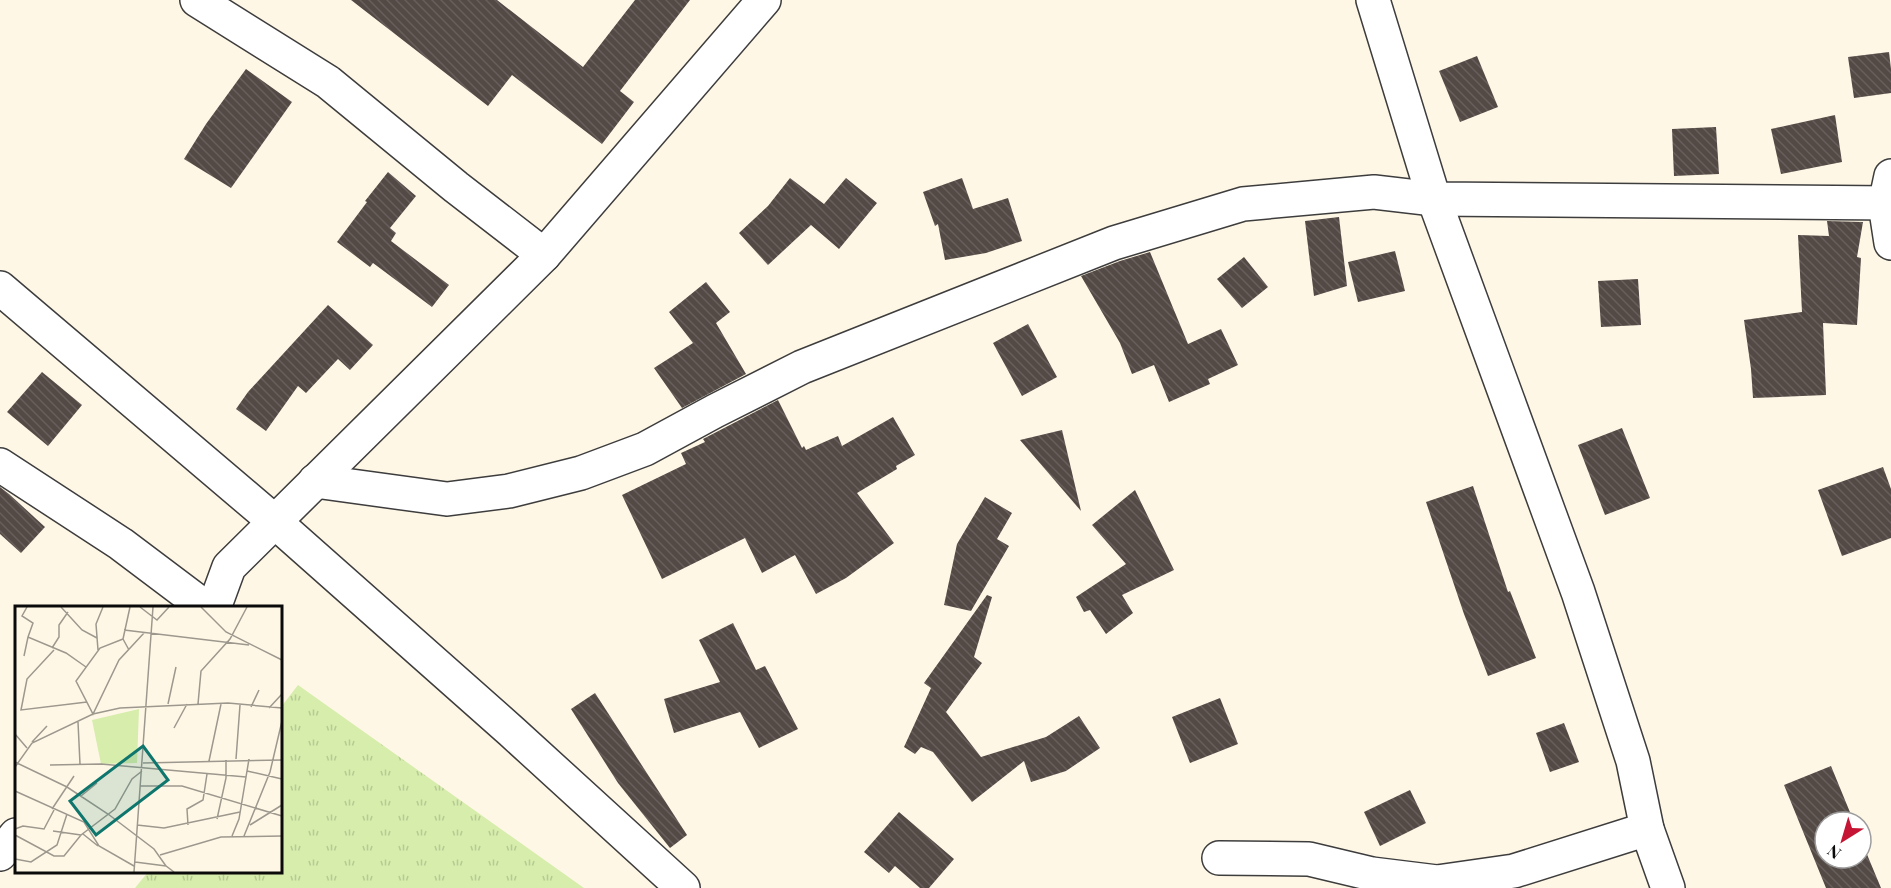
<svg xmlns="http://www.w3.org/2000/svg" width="1891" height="888" viewBox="0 0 1891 888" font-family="'Playfair Display',serif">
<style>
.grass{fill:url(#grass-tufts)}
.building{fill:url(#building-back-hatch)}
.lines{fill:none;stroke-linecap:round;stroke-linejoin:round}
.street-casing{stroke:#3d3d3d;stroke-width:36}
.street{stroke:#fff;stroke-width:33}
.inset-road{fill:none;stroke:#9d988e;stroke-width:1.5}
.view{fill:#0f766e;fill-opacity:0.15;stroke:#0f766e;stroke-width:3}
.inset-edge{fill:none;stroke:#0a0a0a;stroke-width:3}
</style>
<defs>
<pattern id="grass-tufts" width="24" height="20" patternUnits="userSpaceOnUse" patternTransform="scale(1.5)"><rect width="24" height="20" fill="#d6edac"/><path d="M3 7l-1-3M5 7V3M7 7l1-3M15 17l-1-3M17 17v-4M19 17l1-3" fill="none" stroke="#b6ca93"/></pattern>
<pattern id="building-back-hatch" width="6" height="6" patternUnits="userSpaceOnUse" patternTransform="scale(1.5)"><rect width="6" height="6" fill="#534945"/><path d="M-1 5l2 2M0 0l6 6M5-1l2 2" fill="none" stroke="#675f5c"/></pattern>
</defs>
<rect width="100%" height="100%" fill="#fff7e6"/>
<!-- grass -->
<path class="grass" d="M298,685L584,888H135L148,872H280L281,707Z"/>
<!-- building -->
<g class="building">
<path d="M351,0H497L583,67L635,0H690L620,91L634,102L602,144L512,75L488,106Z"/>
<path d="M1889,52L1891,69V93L1854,98L1848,57Z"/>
<path d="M1477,56L1498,107L1460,122L1439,71Z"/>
<path d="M246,69L292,102L231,188L184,159L206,124Z"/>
<path d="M1835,115L1842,162L1781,174L1771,129Z"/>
<path d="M1716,127L1719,174L1674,176L1672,129Z"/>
<path d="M388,172L416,196L390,228L396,233L391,241L449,285L432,307L373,263L370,267L337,242L367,202L365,201Z"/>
<path d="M790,178L824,204L846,178L877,203L839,249L811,225L768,265L739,233L768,206Z"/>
<path d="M962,178L973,209L1008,198L1022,241L986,253L945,260L938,224L935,226L923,192Z"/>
<path d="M1339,217L1347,286L1314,296L1305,221Z"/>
<path d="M1827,221L1863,222L1857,257L1861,258L1857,325L1823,323L1826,395L1753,398L1751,369L1744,320L1802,312L1798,235L1829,236Z"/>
<path d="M1395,251L1405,291L1358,302L1348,262Z"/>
<path d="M1150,252L1188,344L1221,329L1238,365L1208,379L1210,384L1169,402L1154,365L1132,374L1120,343L1081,276L1120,261Z"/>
<path d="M1244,257L1268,287L1242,308L1217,279Z"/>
<path d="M1638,279L1641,325L1601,327L1598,281Z"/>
<path d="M706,282L730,312L716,323L746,374L682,408L654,368L693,343L669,312Z"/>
<path d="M328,305L373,345L350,370L338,359L306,393L298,386L266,431L236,409L248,392Z"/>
<path d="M1028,324L1057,377L1022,396L993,343Z"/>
<path d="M42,372L82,405L48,446L7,412Z"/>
<path d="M778,400L802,448L804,446L806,450L838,436L842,446L893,417L915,455L896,466L897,469L857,493L894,543L846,578L816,594L795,555L762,573L745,538L662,579L622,495L686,464L681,453L705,442L703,439Z"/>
<path d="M1622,428L1650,498L1605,515L1578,445Z"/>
<path d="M1062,430L1081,511L1020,440Z"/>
<path d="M1883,467L1891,489V538L1842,556L1818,490Z"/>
<path d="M1473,486L1508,592L1510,591L1536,658L1488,676L1464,614L1426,502Z"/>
<path d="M0,487L9,494L45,527L21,553L0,534Z"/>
<path d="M1135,490L1174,570L1122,595L1133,613L1106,634L1090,610L1084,612L1076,597L1126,564L1092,525Z"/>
<path d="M985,497L1012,513L997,539L1009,546L971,611L944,605L957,544Z"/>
<path d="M987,595L992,597L974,657L982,663L946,712L981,757L1046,737L1079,716L1100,748L1066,771L1031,782L1024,761L972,802L933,752L921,747L915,754L904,747L931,688L924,683Z"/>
<path d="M733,623L756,670L765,666L798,729L759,748L740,712L674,733L664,699L720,682L699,640Z"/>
<path d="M595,693L687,835L670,848L618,783L571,709Z"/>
<path d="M1220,698L1238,744L1190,763L1172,717Z"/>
<path d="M1564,723L1579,762L1550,772L1536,733Z"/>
<path d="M1831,766L1854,822H1825V858H1861V840L1881,888H1826L1784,785Z"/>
<path d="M1410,790L1426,823L1380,846L1364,812Z"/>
<path d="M899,812L954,859L929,888H920L895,866L889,873L864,852Z"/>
</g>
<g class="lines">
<defs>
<g id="street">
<path d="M197,0L328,82L456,187L544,255"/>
<path d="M1373,0L1434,199L1578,592L1633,761L1647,829L1668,888"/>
<path d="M1891,176L1885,204L1891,243"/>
<path d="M0,288L274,521L511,731L683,888"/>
<path d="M0,465L121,544L206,608"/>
<path d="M315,481L447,499L509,491L581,473L645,449L715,411L802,367L1114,243L1243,204L1374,192L1434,199L1891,203"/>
<path d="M214,608L229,567L544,255L764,0"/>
<path d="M0,854L16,835"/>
<path d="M1219,858L1309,859L1372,874L1437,882L1514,871L1647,829"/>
</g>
</defs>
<!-- street casing -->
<use href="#street" class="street-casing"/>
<!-- street -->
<use href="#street" class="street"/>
</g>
<!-- overview -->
<g transform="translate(15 606)">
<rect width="267" height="267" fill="#fff7e6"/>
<path d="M124,103L122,157L86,158L77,114Z" fill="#d6edac"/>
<path class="inset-road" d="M12,1L7,10L18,17L13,31M46,1L67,24L82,32M125,1L142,14L154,1M186,1L211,26L267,54M109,24L234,39M108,33L85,42L61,75L78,108L104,54L129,27M37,42L44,31V19L53,6M39,44L12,73L6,104L72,96M83,44L81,18L88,1M114,44L108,33L115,1M9,50L13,31L51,47L71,61M153,98L161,61M183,98L186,65L215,33L232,1M236,101L244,84M254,102L267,88M63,116L65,158M159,122L172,98M0,128L12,142M17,136L32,120M221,153L225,99M194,155L206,98M0,156L52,181L93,208L139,243L151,260M128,157L267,154M35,159L86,158L231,171M0,161L17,137L78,108L105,102L213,97L267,102M232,165L267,173M125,180H167L267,210M0,185L69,216L84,240L119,260M66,190L82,177M37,203L59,170M202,213L211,172V154M122,219L149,222L225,206M173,219L172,203L188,194L192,168M235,219L267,199M0,223L8,220L29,223L39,204M38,225L66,229M68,228L83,240M0,229L39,250H49L66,229L100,203L117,173L127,165M217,230L224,213L234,153M229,230L255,166L267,115M145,249L206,231L267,230M0,253L16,256L42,239L52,208M120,256L151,260L159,266M119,266L138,1"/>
<path class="view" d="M128,140L153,174L81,229L55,195Z"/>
<rect width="267" height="267" class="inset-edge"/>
</g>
<!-- north arrow -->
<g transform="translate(1843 840) rotate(217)"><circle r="28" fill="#ffffff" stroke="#9d9d9d" stroke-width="1.5"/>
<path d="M0-4.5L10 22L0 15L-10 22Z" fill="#c61534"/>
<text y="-9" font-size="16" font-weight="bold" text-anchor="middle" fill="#0a0a0a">N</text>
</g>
</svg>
